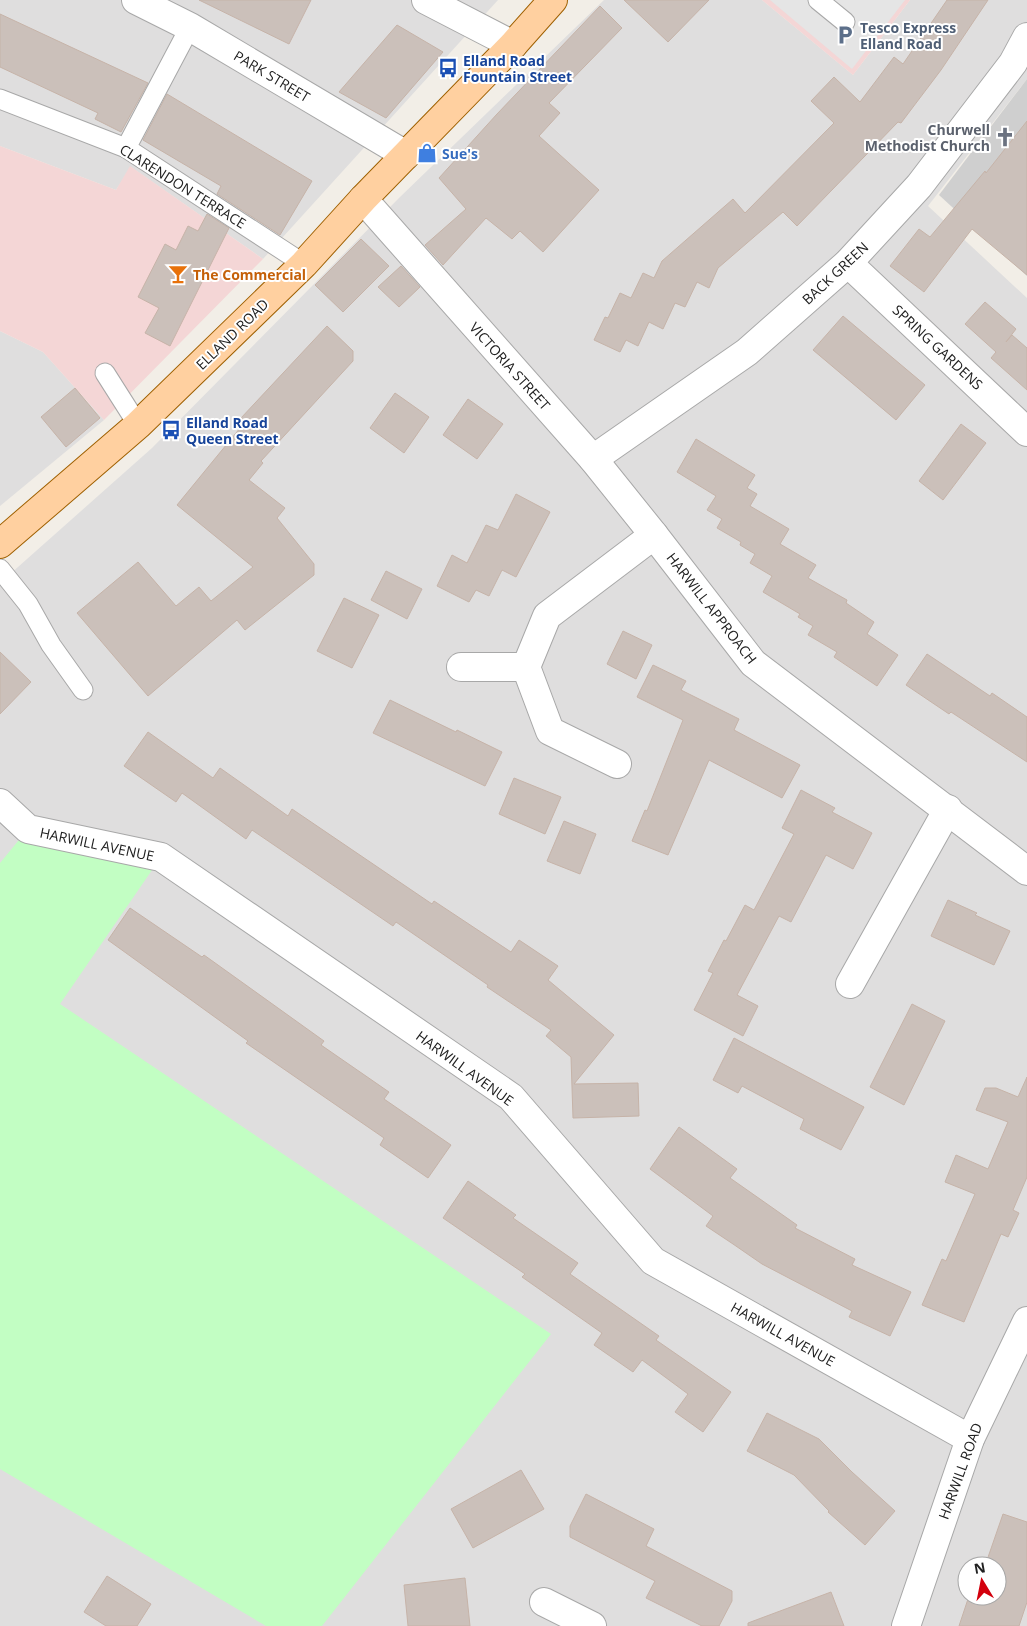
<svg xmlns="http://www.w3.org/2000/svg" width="1027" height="1626" viewBox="0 0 1027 1626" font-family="'Open Sans',sans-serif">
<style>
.residential{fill:#dfdede;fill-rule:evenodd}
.commercial{fill:#f4d6d6}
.religious{fill:#cfcfcf}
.park{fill:#c2fec3}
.parking{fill:#e5e5e5}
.building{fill:#cbc0ba;stroke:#c6b3a8}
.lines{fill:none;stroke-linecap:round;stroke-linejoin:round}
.service-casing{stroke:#a8a8a8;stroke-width:21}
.minor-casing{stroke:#a8a8a8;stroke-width:30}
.primary-casing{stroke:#9f6000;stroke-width:30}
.service{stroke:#fff;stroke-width:19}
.minor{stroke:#fff;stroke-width:28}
.primary{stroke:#ffd0a0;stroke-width:28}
.labels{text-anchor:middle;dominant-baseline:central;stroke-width:4;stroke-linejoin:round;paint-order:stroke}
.service-label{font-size:14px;font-weight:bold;fill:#4e5e75;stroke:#fff;text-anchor:start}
.transit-label{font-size:14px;font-weight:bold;fill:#164399;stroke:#fff;text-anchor:start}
.street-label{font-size:14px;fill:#212121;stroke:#fff}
.worship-label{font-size:14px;font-weight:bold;fill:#5b616d;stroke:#fff;text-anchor:end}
.shop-label{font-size:14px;font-weight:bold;fill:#366cbe;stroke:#fff;text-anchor:start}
.food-label{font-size:14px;font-weight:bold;fill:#c56008;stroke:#fff;text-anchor:start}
</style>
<rect width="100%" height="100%" fill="#f2eee7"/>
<!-- residential -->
<g class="residential">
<path d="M0,0H498L263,259L131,167L116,190L0,146Z"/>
<path d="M604,0H762L853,75L910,0H1027V79L928,206L1027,298V1626H0V583L152,448L400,197ZM967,1566H997V1596H967Z"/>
<path d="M0,331L43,352L104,420L0,506Z"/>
</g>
<!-- commercial -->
<g class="commercial">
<path d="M762,0H910L853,75Z"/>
<path d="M0,146L116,190L130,166L263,259L104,420L43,352L0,331Z"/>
</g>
<!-- religious -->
<path class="religious" d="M1027,79V276L939,195Z"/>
<!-- park -->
<path class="park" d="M28,829L161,857L60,1004L551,1334L322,1626H266L0,1469V863Z"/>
<!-- parking -->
<path class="parking" d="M770,0H905L852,69Z"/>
<!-- building -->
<g class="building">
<path d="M199,0H311L289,44Z"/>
<path d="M624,0H709L668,42Z"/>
<path d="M947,0H988L941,70L901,123L898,122L797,226L783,212L718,268L709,288L697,282L685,307L675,303L663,329L649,322L638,346L626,340L620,352L594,340L605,317L608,318L620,293L631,298L643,273L654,278L662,261L733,199L745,213L834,123L811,101L834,77L860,102L894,57L903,64Z"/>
<path d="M600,6L622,28L549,103L560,113L539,136L599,190L543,252L520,231L512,239L486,218L443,265L425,245L466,209L439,178L497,114Z"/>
<path d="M0,14L148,83L121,132L95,119L98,113L0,67Z"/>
<path d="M397,25L443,52L386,118L339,92Z"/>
<path d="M167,94L312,181L280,235L217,194L221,186L143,140Z"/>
<path d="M1027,121V275L972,229L924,292L890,266L919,229L930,237L985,171L986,173Z"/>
<path d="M207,214L229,228L170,346L145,333L159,308L138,297L165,244L176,250L188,226L198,231Z"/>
<path d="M361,239L389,266L343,312L315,285Z"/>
<path d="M401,266L420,287L399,307L378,287Z"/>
<path d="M985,302L1016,329L1006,342L1012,335L1027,348V390L991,358L996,352L965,324Z"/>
<path d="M843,316L925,385L896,420L813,350Z"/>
<path d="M327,326L353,351V361L261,461L263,463L249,480L285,508L277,518L314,564V575L245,630L237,620L148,696L77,613L138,562L176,606L199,587L211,601L253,567L177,505L245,422L241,418Z"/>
<path d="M75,388L100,418L66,447L41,417Z"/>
<path d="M395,393L429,417L404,453L370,428Z"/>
<path d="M468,399L503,424L477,459L443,435Z"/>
<path d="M961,424L986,443L943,500L919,481Z"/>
<path d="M696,439L755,475L747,488L757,494L750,506L789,529L780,544L816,565L808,578L847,600L846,603L874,622L867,634L898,655L877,686L834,657L837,652L808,635L813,626L798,617L800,614L763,592L772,576L750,563L755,554L740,545L741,542L717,528L722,519L707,510L716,496L677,472Z"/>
<path d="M516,494L550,512L516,577L502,570L489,596L476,590L469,602L437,586L452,555L467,563L486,525L498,530Z"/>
<path d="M386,571L422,589L407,619L371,600Z"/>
<path d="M344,598L379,615L352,668L317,651Z"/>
<path d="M623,631L652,645L636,679L607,664Z"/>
<path d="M0,652L31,682L0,714Z"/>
<path d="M927,654L990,696L992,693L1027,717V762L951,712L949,714L906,685Z"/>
<path d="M653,665L686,681L681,690L739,719L734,730L800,765L782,798L709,760L668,855L632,841L645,810L647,811L683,720L637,697Z"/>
<path d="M390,700L456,732L457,730L502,752L485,786L373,733Z"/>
<path d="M148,732L213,778L220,768L288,816L292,809L432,904L434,901L511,952L519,940L558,966L548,980L614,1035L574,1084L638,1083L639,1116L573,1118L571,1057L546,1036L551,1030L487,987L488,985L396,922L393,926L252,830L246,839L182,793L176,802L124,766Z"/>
<path d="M514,778L561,797L545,834L499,814Z"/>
<path d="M801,790L835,808L832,812L872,833L853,869L826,855L791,922L779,916L737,995L758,1006L743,1036L694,1010L713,973L708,971L724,940L726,941L745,905L754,910L794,834L782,828Z"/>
<path d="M564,821L596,834L580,874L547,861Z"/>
<path d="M948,900L977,913L975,915L1010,931L994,965L931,936Z"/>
<path d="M130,908L202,957L204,955L324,1041L321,1045L389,1092L384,1099L451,1145L428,1178L380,1145L384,1138L246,1043L248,1041L108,940Z"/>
<path d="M912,1004L945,1021L904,1105L870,1087Z"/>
<path d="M734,1038L864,1107L841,1150L800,1129L804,1119L742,1086L738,1093L713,1080Z"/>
<path d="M1027,1077V1177L1013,1210L1019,1213L1008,1237L1001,1234L964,1322L922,1305L942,1259L946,1261L975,1194L945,1182L956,1155L988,1169L1008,1122L976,1110L985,1088H996L1018,1097Z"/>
<path d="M679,1127L737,1169L730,1178L797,1225L795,1228L855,1259L852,1265L911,1292L890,1336L849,1317L852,1311L762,1264L733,1244L706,1226L713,1216L650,1169Z"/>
<path d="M468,1181L516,1215L513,1218L578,1263L570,1274L659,1336L656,1340L731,1392L703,1432L675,1412L688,1394L642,1360L633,1372L594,1345L602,1333L522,1277L525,1274L443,1218Z"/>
<path d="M767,1413L819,1439L852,1472L895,1511L865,1545L828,1512L829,1511L794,1475L747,1451Z"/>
<path d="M521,1470L544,1509L473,1548L451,1509Z"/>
<path d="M586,1494L654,1529L646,1546L732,1591V1601L719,1626H702L646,1598L655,1581L570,1537V1526Z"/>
<path d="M1003,1514L1027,1522V1602L1019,1626H959L969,1596H997V1566H985Z"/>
<path d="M107,1576L151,1604L137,1626H106L84,1612Z"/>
<path d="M465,1578L470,1626H408L404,1585Z"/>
<path d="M831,1592L844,1626H748V1623Z"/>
</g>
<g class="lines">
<defs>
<g id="service">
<path d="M818,0L845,22"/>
<path d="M0,99L126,148L304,264"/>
<path d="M126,148L190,27"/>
<path d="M105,373L138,425"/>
<path d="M0,569L28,604L51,645L83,690"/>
</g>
<g id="minor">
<path d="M136,0L190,27L406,155"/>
<path d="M426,0L513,45"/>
<path d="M363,199L593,459L654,535"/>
<path d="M848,263L1027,432"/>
<path d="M593,459L747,352L848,263L919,186L1013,63L1027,37"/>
<path d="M461,667H526"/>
<path d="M617,764L550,731L526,667L547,616L654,535L753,663L1027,871"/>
<path d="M0,803L28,829L161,857L511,1097L653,1261L970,1439"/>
<path d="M850,984L948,809"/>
<path d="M544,1602L592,1626"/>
<path d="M906,1626L970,1439L1027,1321"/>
</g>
<path id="primary" d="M0,544L138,425L304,264L363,199L513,45L553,0"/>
</defs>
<!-- service casing -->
<use href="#service" class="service-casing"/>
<!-- minor casing -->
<use href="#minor" class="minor-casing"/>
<!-- primary casing -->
<use href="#primary" class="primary-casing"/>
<!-- service -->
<use href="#service" class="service"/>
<!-- minor -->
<use href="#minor" class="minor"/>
<!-- primary -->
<use href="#primary" class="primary"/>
</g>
<!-- icons -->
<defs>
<symbol id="parking-bare" viewBox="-9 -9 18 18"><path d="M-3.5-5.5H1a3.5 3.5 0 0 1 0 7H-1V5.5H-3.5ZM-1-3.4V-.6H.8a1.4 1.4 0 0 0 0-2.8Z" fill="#5c6f8a" stroke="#fff" stroke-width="2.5" paint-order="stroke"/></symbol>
<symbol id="bus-bare" viewBox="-9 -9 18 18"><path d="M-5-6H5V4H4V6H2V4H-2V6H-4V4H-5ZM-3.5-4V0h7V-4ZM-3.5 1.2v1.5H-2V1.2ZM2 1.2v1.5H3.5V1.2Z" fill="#1a4fb4" stroke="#fff" stroke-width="2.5" paint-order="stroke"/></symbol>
<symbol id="church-bare" viewBox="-9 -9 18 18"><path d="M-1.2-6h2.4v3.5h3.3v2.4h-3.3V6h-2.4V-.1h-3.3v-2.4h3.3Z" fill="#6b7280" stroke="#fff" stroke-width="2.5" paint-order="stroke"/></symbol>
<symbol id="shop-bare" viewBox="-9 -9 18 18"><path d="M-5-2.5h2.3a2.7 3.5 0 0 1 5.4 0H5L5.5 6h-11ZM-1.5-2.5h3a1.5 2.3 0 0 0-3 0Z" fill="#3f7fe0" stroke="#fff" stroke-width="2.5" paint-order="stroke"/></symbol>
<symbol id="bar-bare" viewBox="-9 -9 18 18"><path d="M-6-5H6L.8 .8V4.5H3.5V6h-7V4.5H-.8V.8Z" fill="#e8710a" stroke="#fff" stroke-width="2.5" paint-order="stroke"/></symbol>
</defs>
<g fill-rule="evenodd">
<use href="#parking-bare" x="831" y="21" width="28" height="28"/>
<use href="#bus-bare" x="434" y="54" width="28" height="28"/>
<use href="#church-bare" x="991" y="123" width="28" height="28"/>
<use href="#shop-bare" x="413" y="139" width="28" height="28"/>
<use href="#bar-bare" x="164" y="260" width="28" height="28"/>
<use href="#bus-bare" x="157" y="416" width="28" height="28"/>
</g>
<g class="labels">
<!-- service labels -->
<g class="service-label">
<text x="860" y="27">Tesco Express<tspan x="860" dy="16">Elland Road</tspan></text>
</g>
<!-- transit labels -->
<g class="transit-label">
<text x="463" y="60">Elland Road<tspan x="463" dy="16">Fountain Street</tspan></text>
<text x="186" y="422">Elland Road<tspan x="186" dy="16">Queen Street</tspan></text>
</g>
<!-- street labels -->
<g class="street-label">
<text transform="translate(272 76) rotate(31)">PARK STREET</text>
<text transform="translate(183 186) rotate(32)">CLARENDON TERRACE</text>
<text transform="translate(835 273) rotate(-43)">BACK GREEN</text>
<text transform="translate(232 334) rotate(-44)">ELLAND ROAD</text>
<text transform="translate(938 347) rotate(43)">SPRING GARDENS</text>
<text transform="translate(510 366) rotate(48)">VICTORIA STREET</text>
<text transform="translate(712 608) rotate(52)">HARWILL APPROACH</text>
<text transform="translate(97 844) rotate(12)">HARWILL AVENUE</text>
<text transform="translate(465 1068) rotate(36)">HARWILL AVENUE</text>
<text transform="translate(783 1334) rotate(29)">HARWILL AVENUE</text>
<text transform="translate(960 1471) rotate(-70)">HARWILL ROAD</text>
</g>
<!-- worship labels -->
<g class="worship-label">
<text x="990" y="129">Churwell<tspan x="990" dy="16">Methodist Church</tspan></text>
</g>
<!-- shop labels -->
<g class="shop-label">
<text x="442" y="153">Sue's</text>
</g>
<!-- food labels -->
<g class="food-label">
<text x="193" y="274">The Commercial</text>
</g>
</g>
<!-- north arrow -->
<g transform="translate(982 1581) rotate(350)"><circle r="24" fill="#ffffff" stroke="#a6a6a6"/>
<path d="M0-4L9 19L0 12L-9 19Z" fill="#d3000d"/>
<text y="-8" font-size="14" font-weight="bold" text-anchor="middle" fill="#212121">N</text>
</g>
</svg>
